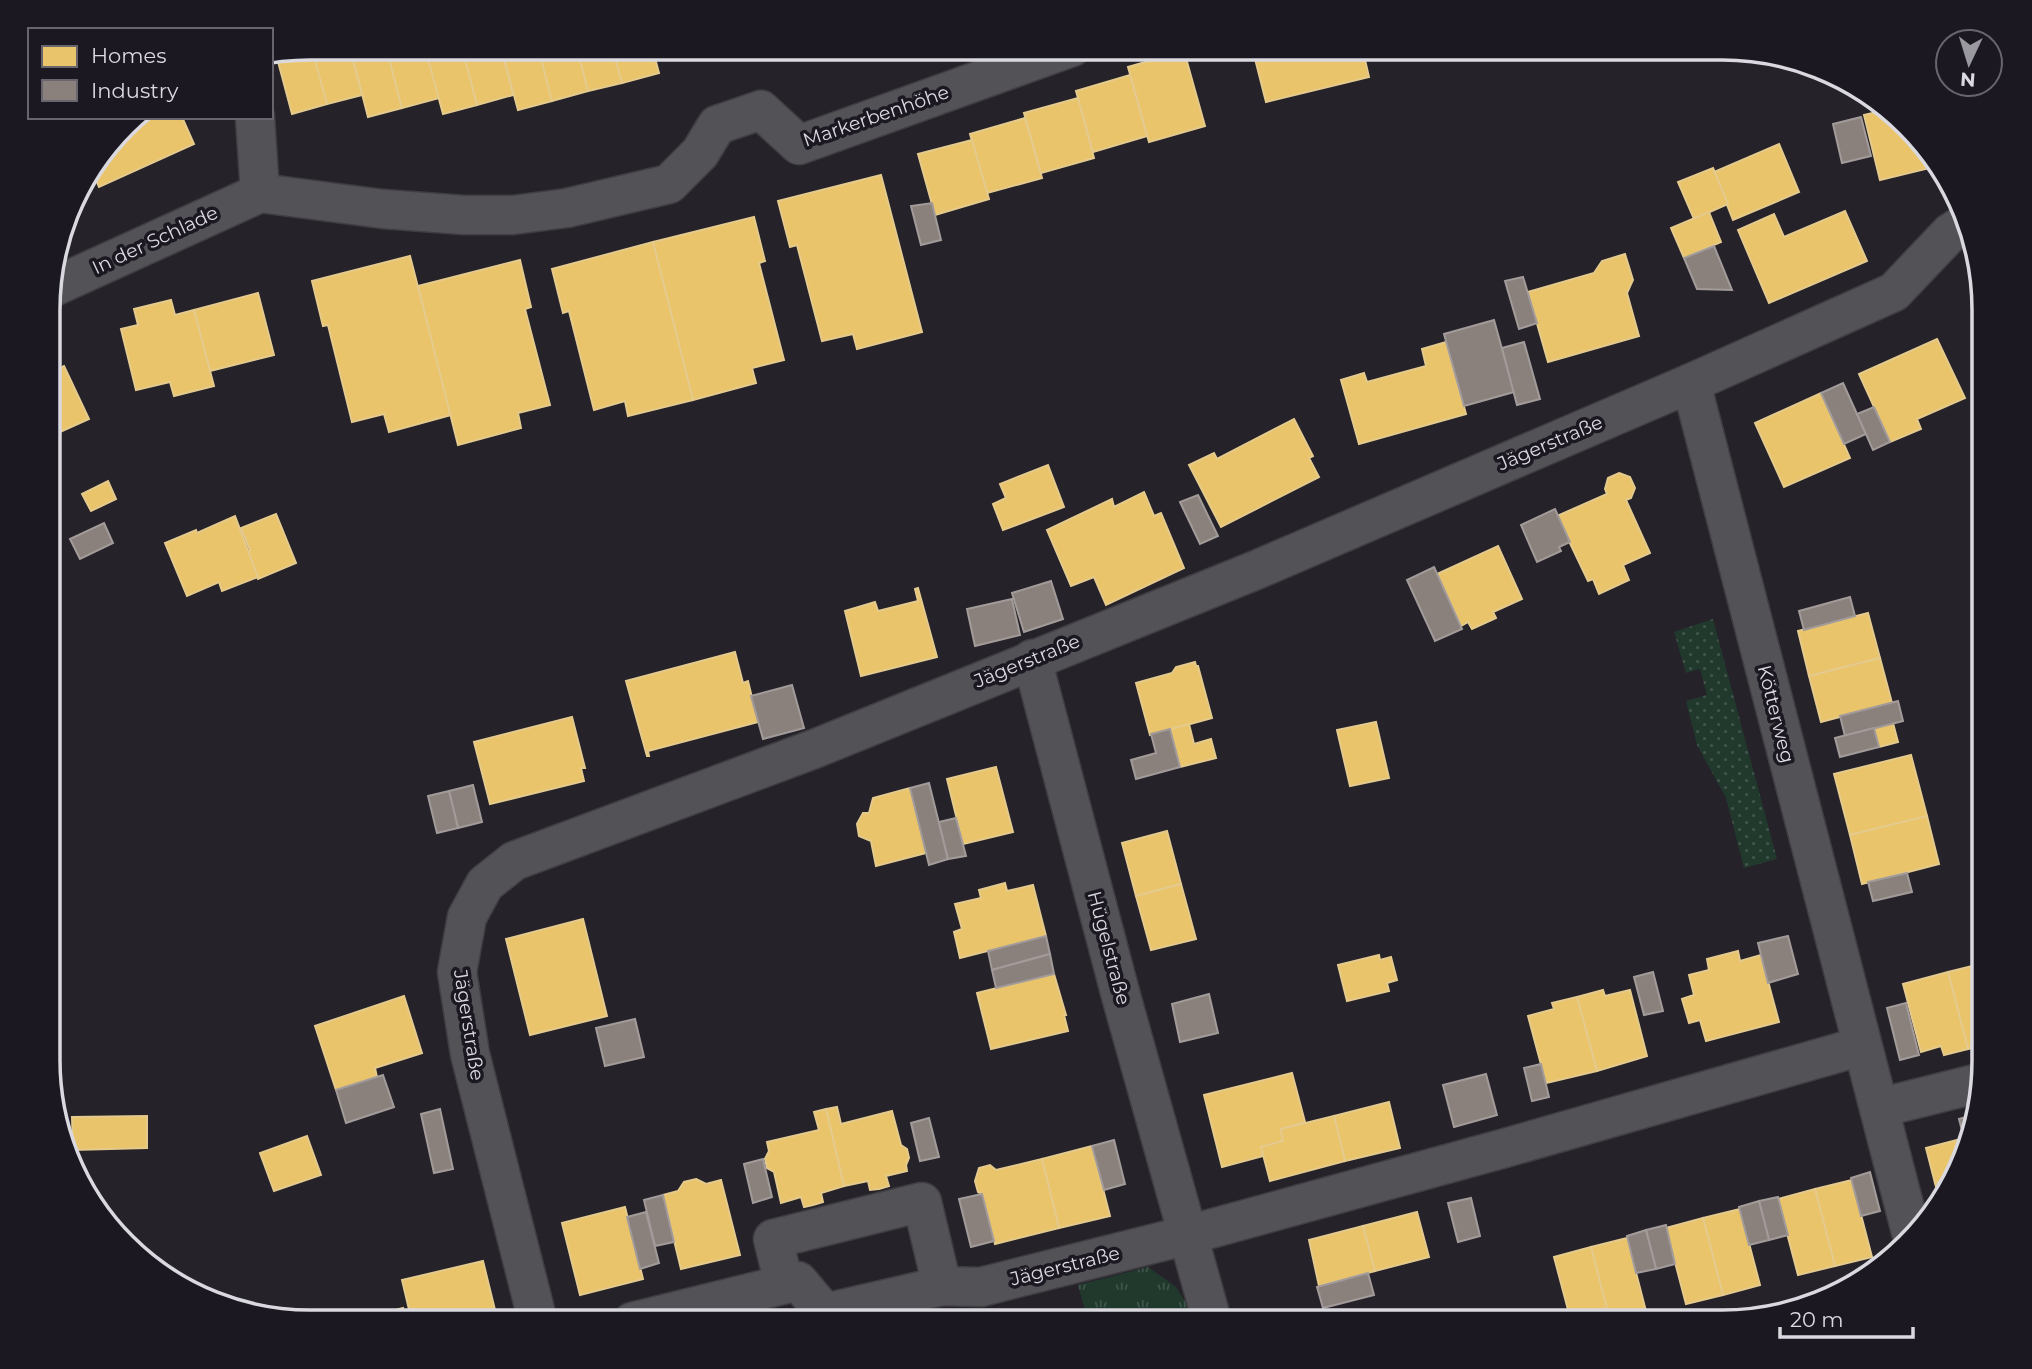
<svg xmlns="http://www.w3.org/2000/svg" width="2032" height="1369" viewBox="0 0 2032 1369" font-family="Montserrat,sans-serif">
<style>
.grass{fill:url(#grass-tufts)}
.park{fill:url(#park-dots)}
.homes{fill:#e9c46a;stroke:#e5ca8d;stroke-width:2}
.industry{fill:#8a817c;stroke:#a29b9a;stroke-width:2}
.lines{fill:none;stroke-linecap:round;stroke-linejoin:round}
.street-casing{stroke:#403e43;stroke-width:41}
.street{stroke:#535256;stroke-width:38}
.labels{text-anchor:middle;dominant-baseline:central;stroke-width:7;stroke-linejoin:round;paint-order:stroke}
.street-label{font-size:19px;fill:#dbd9e0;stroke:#1b1822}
.rim{fill:none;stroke:#dbd9e0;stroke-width:3.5}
</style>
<defs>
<pattern id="grass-tufts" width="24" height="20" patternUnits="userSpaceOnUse" patternTransform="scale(1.75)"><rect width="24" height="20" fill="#21382d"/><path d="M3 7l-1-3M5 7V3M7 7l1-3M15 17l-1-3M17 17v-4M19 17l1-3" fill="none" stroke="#41544b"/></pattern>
<pattern id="park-dots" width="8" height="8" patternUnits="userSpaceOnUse" patternTransform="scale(1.75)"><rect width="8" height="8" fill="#21382d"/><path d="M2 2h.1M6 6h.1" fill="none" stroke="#41544b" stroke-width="1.8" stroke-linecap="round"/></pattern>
</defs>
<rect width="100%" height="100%" fill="#252329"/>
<!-- grass -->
<path class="grass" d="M1148,1267L1175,1286L1198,1321H1088L1078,1285Z"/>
<!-- park -->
<path class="park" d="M1713,619L1777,859L1744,868L1726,798L1697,745L1686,701L1707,695L1700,669L1686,673L1674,632Z"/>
<!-- homes -->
<g class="homes">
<path d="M311,47H350L362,95L327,104Z"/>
<path d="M311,47L327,104L292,114L276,54Z"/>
<path d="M350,47H386L402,108L368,117Z"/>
<path d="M386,47H425L439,98L402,108Z"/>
<path d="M425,47H462L477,105L443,114Z"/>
<path d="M462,47H501L513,95L477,105Z"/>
<path d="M501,47H538L552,101L518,110Z"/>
<path d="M538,47H577L588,91L552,101Z"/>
<path d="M577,47H612L622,83L588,91Z"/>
<path d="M612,47H652L659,73L622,83Z"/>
<path d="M692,47H731L694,57Z"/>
<path d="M1252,47H1362L1369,77L1266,102Z"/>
<path d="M1184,51L1205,126L1149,142L1128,67Z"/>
<path d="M1130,75L1147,136L1093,152L1076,91Z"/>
<path d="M1078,98L1094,158L1041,173L1024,113Z"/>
<path d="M1885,110L1938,166L1880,180L1864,115Z"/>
<path d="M133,117H182L194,144L99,187L92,171Z"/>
<path d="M1025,118L1042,178L987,193L970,134Z"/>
<path d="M972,140L989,199L935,215L918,154Z"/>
<path d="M1779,144L1799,192L1733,220L1714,172Z"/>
<path d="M1713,168L1728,204L1694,219L1678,182Z"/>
<path d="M881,175L922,332L857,349L853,334L822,341L797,245L790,247L778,201Z"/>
<path d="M1845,211L1867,261L1769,303L1738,230L1774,214L1784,237Z"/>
<path d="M1709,212L1721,242L1684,258L1671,228Z"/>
<path d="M754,217L765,261L759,263L784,360L752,368L756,383L693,400L653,242Z"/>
<path d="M653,242L693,400L628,416L625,401L594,410L569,311L563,313L552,269Z"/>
<path d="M1625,254L1633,280L1627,293L1639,336L1548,362L1528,292L1594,273L1602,261Z"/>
<path d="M410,256L451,415L389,432L384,414L352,422L328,325L323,326L312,281Z"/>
<path d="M520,260L531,307L525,309L550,405L518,413L521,428L458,445L418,286Z"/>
<path d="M258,293L274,355L210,371L194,310Z"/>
<path d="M171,300L175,315L194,310L214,386L174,396L170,382L136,390L121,329L138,325L134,309Z"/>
<path d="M1937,339L1965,398L1917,419L1921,429L1890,442L1859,374Z"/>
<path d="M1446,342L1466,414L1359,444L1341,380L1364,373L1367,382L1426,366L1422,349Z"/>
<path d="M64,366L89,419L49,437V373Z"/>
<path d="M1821,393L1850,458L1784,487L1755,423Z"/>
<path d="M1294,419L1313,456L1309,458L1319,477L1221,527L1189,465L1214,453L1217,459Z"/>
<path d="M1048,465L1064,507L1003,530L993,504L1006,498L1000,484Z"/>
<path d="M1619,473L1630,477L1635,488L1631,498L1626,500L1650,553L1623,565L1629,580L1599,594L1593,579L1588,581L1557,516L1607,494L1605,489L1608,478Z"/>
<path d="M108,481L116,499L91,511L82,494Z"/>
<path d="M1144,492L1154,516L1161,513L1184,568L1106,605L1094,577L1071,586L1047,530L1112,499L1114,507Z"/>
<path d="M276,514L296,563L258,579L247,552L250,550L241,528Z"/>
<path d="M235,516L258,577L222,591L219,582L187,596L165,543L196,530L197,533Z"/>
<path d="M1498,546L1522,599L1493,612L1496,618L1472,629L1468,622L1461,626L1437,574Z"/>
<path d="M918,588L937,657L861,676L845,611L875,602L878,611L918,601L915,589Z"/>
<path d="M1868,613L1880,658L1809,676L1798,631Z"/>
<path d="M735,652L743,683L748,681L758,722L648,751L649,756H647L626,681Z"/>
<path d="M1880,658L1892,703L1821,722L1809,676Z"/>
<path d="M1195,662L1196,666H1198L1212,718L1150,735L1136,683L1172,673L1176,667Z"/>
<path d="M572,717L585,768H581L584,781L490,804L474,742Z"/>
<path d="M1376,722L1389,778L1350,786L1337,730Z"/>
<path d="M1893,723L1898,742L1879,747L1874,728Z"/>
<path d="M1189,724L1194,744L1211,739L1216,758L1180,767L1170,729Z"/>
<path d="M1911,755L1927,816L1850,835L1834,774Z"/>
<path d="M996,767L1013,832L963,844L947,779Z"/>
<path d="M910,788L926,853L876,866L871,841L859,836L857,824L863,813H869L873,798Z"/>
<path d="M1927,816L1939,864L1862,884L1850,835Z"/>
<path d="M1167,831L1181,884L1136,896L1122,843Z"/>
<path d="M1005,883L1007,891L1033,885L1046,936L960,958L954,932L962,929L955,904L981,898L979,890Z"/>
<path d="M1181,884L1196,939L1151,950L1136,896Z"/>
<path d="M583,919L607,1016L530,1035L506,939Z"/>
<path d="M1738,951L1740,961L1761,955L1779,1022L1706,1041L1700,1020L1689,1023L1682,999L1694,995L1689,975L1709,970L1707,959Z"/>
<path d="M1379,955L1380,960L1391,957L1397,980L1387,983L1389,991L1347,1001L1338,965Z"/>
<path d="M1984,963V1045L1968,1049L1948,972Z"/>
<path d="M1948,972L1968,1049L1944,1055L1941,1046L1921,1052L1903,984Z"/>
<path d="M1054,974L1066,1015H1064L1068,1031L991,1049L977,993Z"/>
<path d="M1603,990L1605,996L1630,990L1647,1056L1597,1071L1577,997Z"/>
<path d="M404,996L422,1053L375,1068L377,1077L336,1090L315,1026Z"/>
<path d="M1577,997L1597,1071L1546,1083L1528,1016L1554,1009L1552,1003Z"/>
<path d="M1292,1073L1305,1122L1281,1129L1283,1141L1261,1147L1263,1156L1222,1167L1204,1095Z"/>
<path d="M1389,1102L1400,1148L1345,1161L1334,1116Z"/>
<path d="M837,1107L841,1124L892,1111L901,1145L907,1149L909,1158L906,1165L907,1171L886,1176L889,1186L879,1189L870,1190L868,1181L844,1186L826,1109Z"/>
<path d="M826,1109L844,1186L821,1193L823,1202L813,1205L804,1207L801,1197L781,1203L774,1172L767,1168L765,1159L769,1151L767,1142L819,1130L814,1112Z"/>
<path d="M147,1116V1148L73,1150L72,1117Z"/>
<path d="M1334,1116L1345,1161L1270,1181L1261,1147L1283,1141L1281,1129Z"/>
<path d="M307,1136L321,1175L274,1191L260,1153Z"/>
<path d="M1972,1136L1971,1144L1954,1179L1935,1183L1926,1148Z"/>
<path d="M1092,1146L1110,1216L1059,1228L1042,1159Z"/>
<path d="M1042,1159L1059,1228L995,1244L982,1194L978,1192L975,1181L979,1168L990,1165L996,1170Z"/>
<path d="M696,1179L706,1184L721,1180L740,1255L681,1269L663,1195L678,1191L684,1182Z"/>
<path d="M1954,1179L1941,1205L1935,1183Z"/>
<path d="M1852,1180L1872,1257L1835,1266L1815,1189Z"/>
<path d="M1815,1189L1835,1266L1798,1275L1778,1199Z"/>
<path d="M625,1207L643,1279L580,1295L562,1223Z"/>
<path d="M1740,1209L1760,1285L1723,1295L1703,1218Z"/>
<path d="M1417,1212L1429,1257L1375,1271L1363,1226Z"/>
<path d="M1703,1218L1723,1295L1686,1304L1666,1228Z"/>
<path d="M1363,1226L1375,1271L1319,1286L1309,1240Z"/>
<path d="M1627,1238L1647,1315L1621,1321H1610L1591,1247Z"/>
<path d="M1591,1247L1610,1321H1571L1554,1257Z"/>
<path d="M483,1261L496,1314L464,1322H412L402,1280Z"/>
<path d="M403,1308L406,1322H353L352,1321Z"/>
</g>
<!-- industry -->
<g class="industry">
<path d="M1861,117L1871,156L1842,163L1833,124Z"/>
<path d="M932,203L941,240L921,245L911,206Z"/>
<path d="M1714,246L1732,290L1697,289L1684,258Z"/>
<path d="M1523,277L1537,323L1519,329L1505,281Z"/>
<path d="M1494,320L1514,392L1464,406L1444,334Z"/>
<path d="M1524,342L1540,399L1517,405L1502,348Z"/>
<path d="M1843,383L1866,434L1844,444L1821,393Z"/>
<path d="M1874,407L1890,442L1873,450L1857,414Z"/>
<path d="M1198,495L1218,536L1200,544L1180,502Z"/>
<path d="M1555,509L1570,542L1559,547L1561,551L1537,562L1521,525Z"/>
<path d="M104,523L113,543L80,559L70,539Z"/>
<path d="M1434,567L1462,629L1435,641L1407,580Z"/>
<path d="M1051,581L1063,619L1024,632L1012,593Z"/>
<path d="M1850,597L1855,616L1804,630L1799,611Z"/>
<path d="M1012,599L1020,635L975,646L967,609Z"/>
<path d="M792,685L804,728L763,739L751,696Z"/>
<path d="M1898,701L1903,721L1845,736L1840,716Z"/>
<path d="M1874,728L1879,747L1840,757L1835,738Z"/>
<path d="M1170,729L1180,767L1136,779L1131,760L1156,753L1151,734Z"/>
<path d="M929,783L948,859L929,865L910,788Z"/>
<path d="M473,785L482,822L458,828L449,791Z"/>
<path d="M449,791L458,828L437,833L428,796Z"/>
<path d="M956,818L966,856L948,859L939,822Z"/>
<path d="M1907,873L1912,892L1873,901L1868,882Z"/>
<path d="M1046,936L1050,954L992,970L988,951Z"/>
<path d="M1788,936L1798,974L1768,983L1758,943Z"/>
<path d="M1050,954L1054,974L996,988L992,970Z"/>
<path d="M1653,972L1663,1011L1644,1015L1634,977Z"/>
<path d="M1209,994L1218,1033L1180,1042L1172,1004Z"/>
<path d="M1906,1003L1919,1055L1900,1060L1887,1008Z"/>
<path d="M635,1019L644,1057L605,1066L596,1028Z"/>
<path d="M1541,1064L1549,1097L1532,1101L1524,1068Z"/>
<path d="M1486,1074L1497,1115L1454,1127L1443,1085Z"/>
<path d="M383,1075L394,1107L346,1123L336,1090Z"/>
<path d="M440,1109L453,1169L434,1173L421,1114Z"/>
<path d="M1977,1114L1972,1136L1964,1138L1959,1119Z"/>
<path d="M929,1118L939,1157L920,1161L911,1123Z"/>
<path d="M1114,1140L1125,1184L1104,1190L1092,1146Z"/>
<path d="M763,1159L772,1197L753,1203L744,1164Z"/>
<path d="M1870,1172L1880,1211L1861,1216L1851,1178Z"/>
<path d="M982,1194L994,1241L971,1247L959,1199Z"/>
<path d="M663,1195L674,1242L655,1246L644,1200Z"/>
<path d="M1778,1197L1788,1235L1769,1240L1759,1201Z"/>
<path d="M1471,1198L1480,1236L1458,1242L1448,1203Z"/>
<path d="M1759,1201L1769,1240L1749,1245L1739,1207Z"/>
<path d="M646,1212L659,1263L640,1269L627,1217Z"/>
<path d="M1666,1225L1675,1264L1656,1269L1646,1230Z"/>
<path d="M1646,1230L1656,1269L1636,1273L1627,1236Z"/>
<path d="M1368,1273L1374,1295L1323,1308L1317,1287Z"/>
</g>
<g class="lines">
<defs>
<g id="street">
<path d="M255,117L260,193"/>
<path d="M49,289L260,193L383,209L464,215H513L567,208L669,184L700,153L717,125L761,110L799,145L1072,47"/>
<path d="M1691,383L1911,1232"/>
<path d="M1032,659L1121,996L1212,1321"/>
<path d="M1879,1108L1983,1082"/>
<path d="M784,1284L773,1239L922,1202L942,1286"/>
<path d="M538,1322L470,1054L457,972L467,917L485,884L514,861L814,749L1256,570L1691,383L1894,292L1950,233L1964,224"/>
<path d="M632,1322L798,1281L825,1313L942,1286L981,1287L1188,1235L1505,1148L1862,1046"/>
</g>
</defs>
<!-- street casing -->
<use href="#street" class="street-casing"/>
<!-- street -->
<use href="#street" class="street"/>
</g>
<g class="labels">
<!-- street labels -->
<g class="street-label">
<text transform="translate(876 116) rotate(-19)">Markerbenhöhe</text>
<text transform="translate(155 240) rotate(-25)">In der Schlade</text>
<text transform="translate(1550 443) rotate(-23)">Jägerstraße</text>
<text transform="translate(1027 661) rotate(-22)">Jägerstraße</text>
<text transform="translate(1776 714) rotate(76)">Kötterweg</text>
<text transform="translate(1109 948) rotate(75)">Hügelstraße</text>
<text transform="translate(469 1025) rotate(81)">Jägerstraße</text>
<text transform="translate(1065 1266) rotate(-14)">Jägerstraße</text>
</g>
</g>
<!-- crop -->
<path d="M0 0H2032V1369H0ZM310 60H1722A250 250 0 0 1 1972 310V1060A250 250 0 0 1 1722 1310H310A250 250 0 0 1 60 1060V310A250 250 0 0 1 310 60Z" fill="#1b1822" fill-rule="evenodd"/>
<path class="rim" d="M310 60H1722A250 250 0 0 1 1972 310V1060A250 250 0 0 1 1722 1310H310A250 250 0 0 1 60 1060V310A250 250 0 0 1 310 60Z"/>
<!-- legend -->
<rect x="28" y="28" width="245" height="91" fill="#1b1822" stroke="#68656e" stroke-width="2"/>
<rect x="42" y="46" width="35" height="21" fill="#e9c46a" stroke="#68656e" stroke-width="2"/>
<text x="91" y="63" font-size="21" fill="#dbd9e0">Homes</text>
<rect x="42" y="80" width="35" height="21" fill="#8a817c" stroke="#68656e" stroke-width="2"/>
<text x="91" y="98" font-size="21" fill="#dbd9e0">Industry</text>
<!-- north arrow -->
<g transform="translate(1969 63) rotate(184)"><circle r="33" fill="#1b1822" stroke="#68656e" stroke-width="2"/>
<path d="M0-5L12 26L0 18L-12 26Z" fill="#9b99a0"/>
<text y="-10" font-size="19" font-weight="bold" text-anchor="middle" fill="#dbd9e0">N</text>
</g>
<!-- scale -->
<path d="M1780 1327v10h133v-10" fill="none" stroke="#dbd9e0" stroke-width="3.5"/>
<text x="1790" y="1327" font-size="21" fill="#dbd9e0" stroke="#1b1822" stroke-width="5" paint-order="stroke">20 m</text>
</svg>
